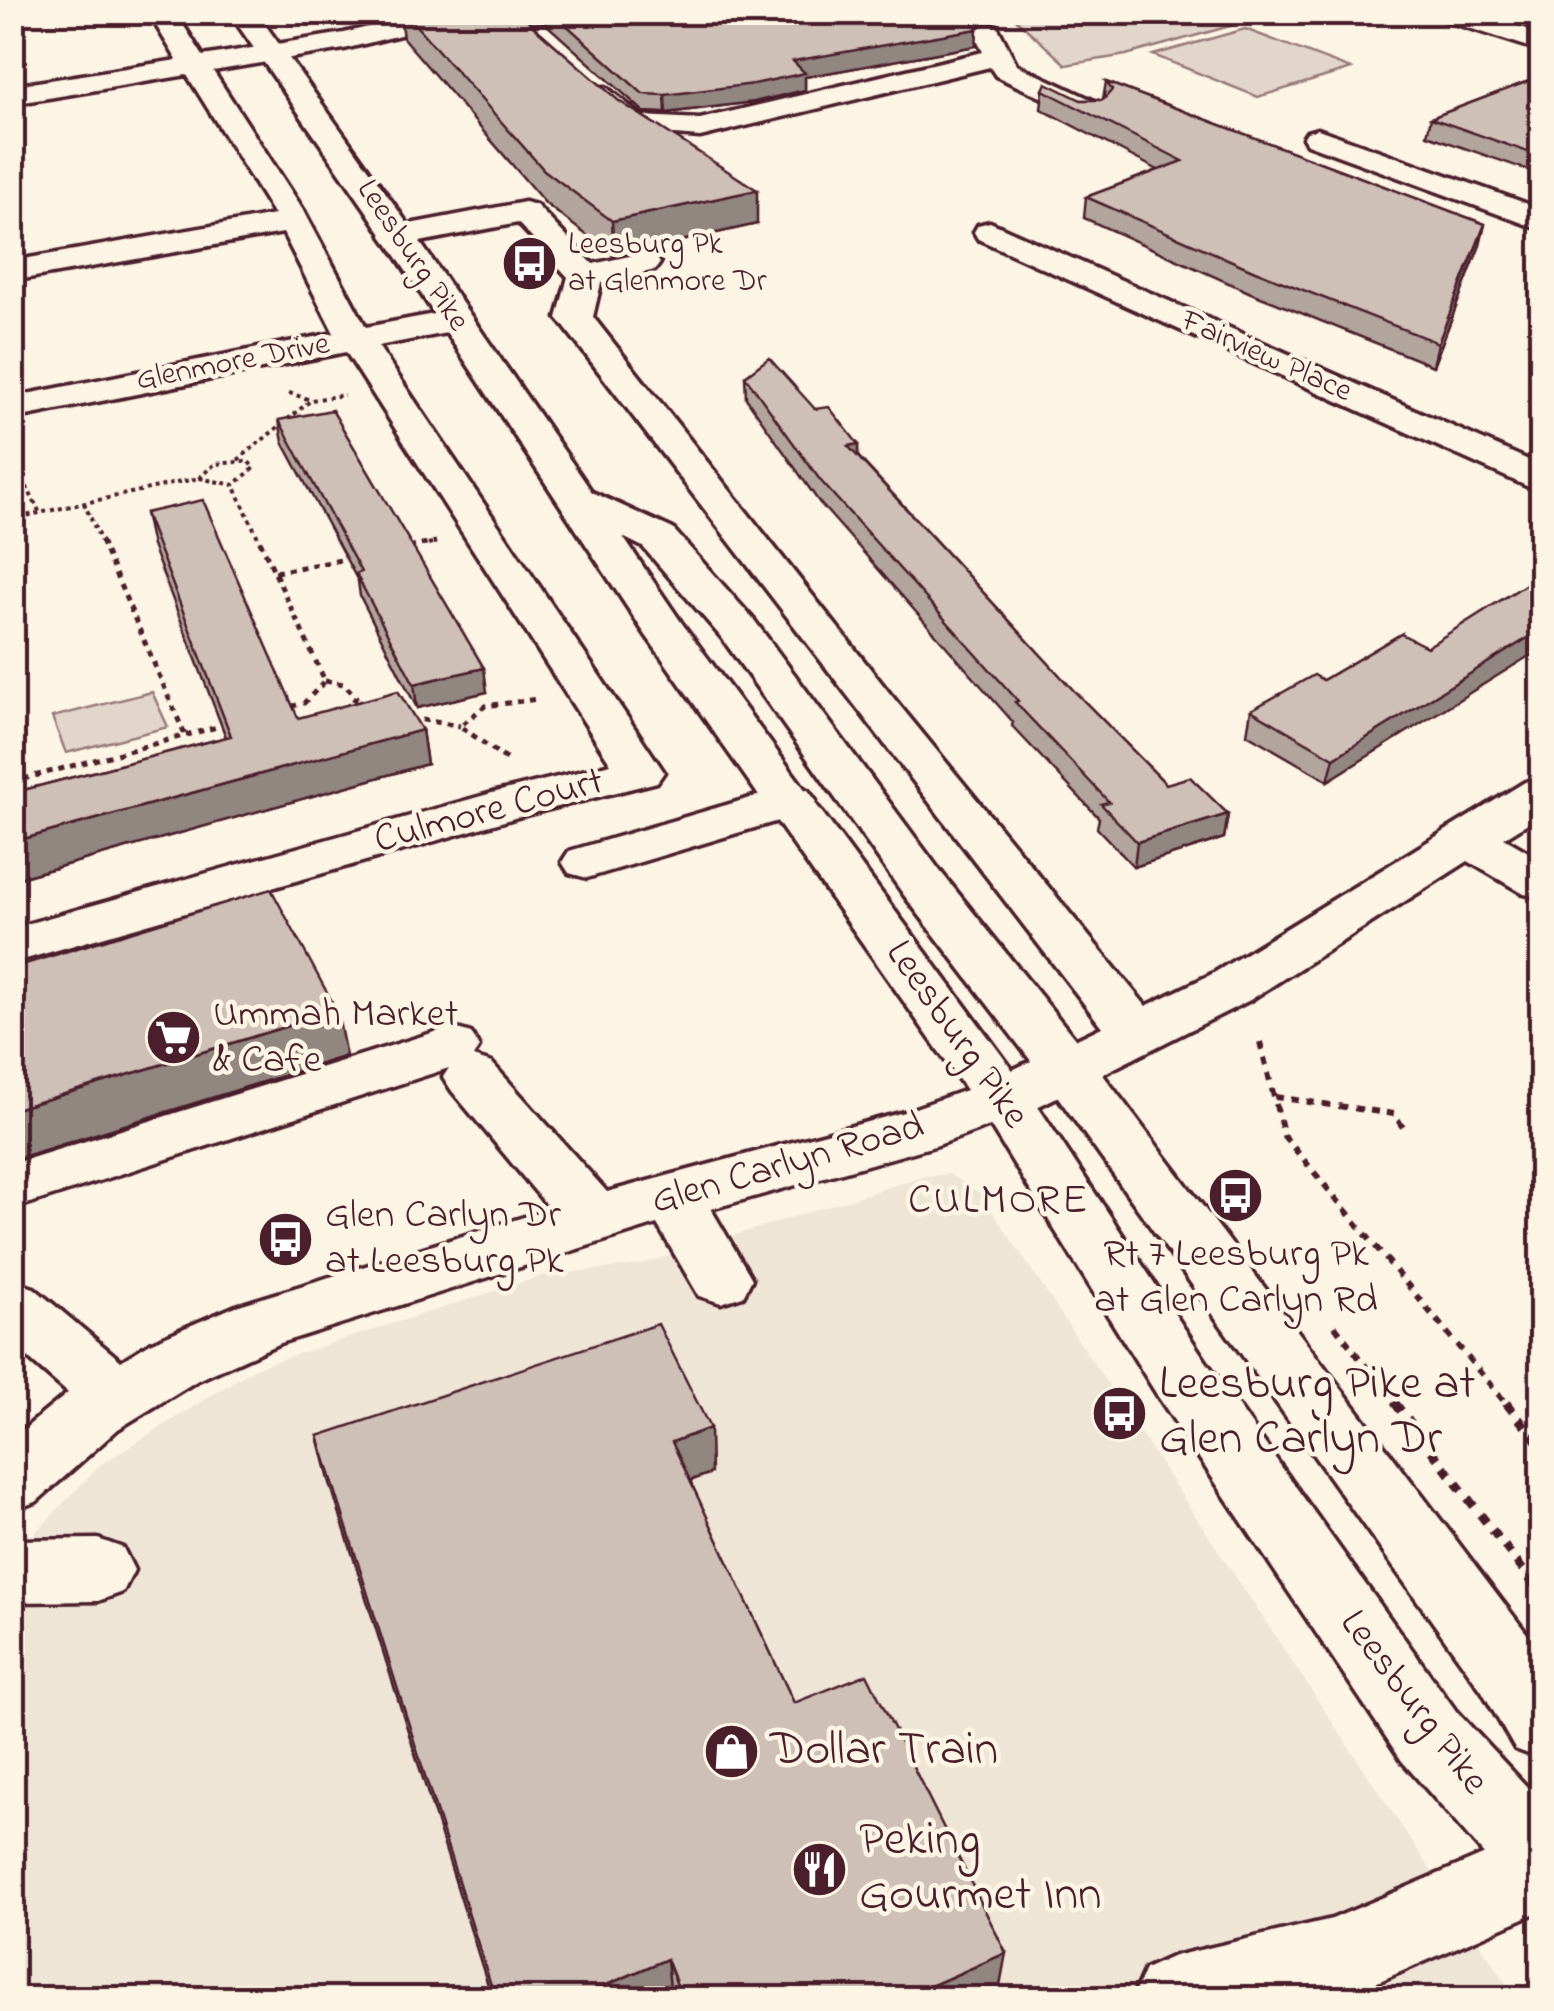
<svg xmlns="http://www.w3.org/2000/svg" width="1554" height="2011" viewBox="0 0 1554 2011" font-family="'Indie Flower',sans-serif">
<style>
.built{fill:#eee5d7}
.green{fill:#e2d5ca;stroke:#967a7a;stroke-width:2.5}
.lines{fill:none;stroke-linecap:round;stroke-linejoin:round}
.minor-casing{stroke:#4a1f2b;stroke-width:7}
.major-casing{stroke:#4a1f2b;stroke-width:7}
.path-far3{stroke:#4a1f2b;stroke-width:4;stroke-dasharray:4 4;stroke-linecap:butt}
.path-far2{stroke:#4a1f2b;stroke-width:5;stroke-dasharray:6 6;stroke-linecap:butt}
.path-far1{stroke:#4a1f2b;stroke-width:6;stroke-dasharray:8 8;stroke-linecap:butt}
.path{stroke:#4a1f2b;stroke-width:9;stroke-dasharray:10 10;stroke-linecap:butt}
.minor{fill:#fcf5e5;fill-rule:evenodd}
.major{fill:#fcf5e5;fill-rule:evenodd}
.wall{fill:#b2a59d;stroke:#4a1f2b;stroke-width:2.5}
.shaded-wall{fill:#918680;stroke:#4a1f2b;stroke-width:2.5}
.building{fill:#cfc0b7;stroke:#4a1f2b;stroke-width:2.5}
.labels{text-anchor:middle;dominant-baseline:central;stroke-width:9;stroke-linejoin:round;paint-order:stroke}
.far-poi-label{font-size:32px;fill:#4a1f2b;stroke:#fcf5e5;text-anchor:start}
.far-street-label{font-size:32px;fill:#4a1f2b;stroke:#fcf5e5}
.street-label{font-size:40px;fill:#4a1f2b;stroke:#fcf5e5}
.poi-label{font-size:40px;fill:#4a1f2b;stroke:#fcf5e5;text-anchor:start}
.neighbourhood-label{font-size:42px;letter-spacing:2.5px;fill:#4a1f2b;stroke:#fcf5e5}
.near-poi-label{font-size:48px;fill:#4a1f2b;stroke:#fcf5e5;text-anchor:start}
</style>
<rect width="100%" height="100%" fill="#fcf5e5"/>
<filter id="ink" filterUnits="userSpaceOnUse"><feTurbulence type="fractalNoise" baseFrequency=".01" numOctaves="2"/><feDisplacementMap in="SourceGraphic" scale="20" xChannelSelector="R" yChannelSelector="G"/><feConvolveMatrix kernelMatrix="1 2 1 2 8 2 1 2 1" color-interpolation-filters="sRGB"/></filter>
<g filter="url(#ink)">
<!-- built -->
<path class="built" d="M949,1174L981,1194L1516,1998H13V1576L36,1532L100,1465L257,1367L545,1275L639,1265L924,1176Z"/>
<!-- green -->
<g class="green">
<path d="M1009,13H1277L1126,55L1066,65Z"/>
<path d="M1245,29L1351,69L1258,97L1153,55Z"/>
<path d="M152,692L168,727L66,753L52,717Z"/>
</g>
<g class="lines">
<defs>
<g id="minor">
<path d="M148,12H175L203,56L344,33L408,17L459,12H571L558,20L408,33L344,49L213,71L304,211L366,327L455,310L468,313L473,321L468,329L378,346L664,772L657,782L525,815L12,963V928L492,793L611,764L346,352L12,419V397L334,333L283,233L12,281V261L274,215L187,75L12,104V86L177,60Z"/>
<path d="M1433,12H1475L1542,34V51L1437,18Z"/>
<path d="M987,24L997,26L1017,65L1101,104L1106,110L1101,116H1081L996,76L990,67L700,137L623,131L582,93L586,87H606L642,116L700,119L983,52L973,32Z"/>
<path d="M1318,129L1542,209V230L1307,144L1303,138L1307,132Z"/>
<path d="M525,202L536,205L593,264L643,253L655,256L660,263L655,270L601,283L593,317L891,695L1146,1006L1212,974L1525,782L1542,777V814L1504,838L1542,860V898L1524,894L1468,861L1250,1000L1023,1114L938,1145L711,1209L752,1279L743,1296L721,1303L699,1296L657,1224L280,1343L198,1380L118,1429L36,1502L12,1510V1439L68,1393L12,1344V1281L34,1288L121,1361L152,1342L236,1306L550,1209L452,1091L443,1077L449,1068L12,1209V1164L451,1027L471,1033L479,1047L473,1057L492,1063L607,1192L904,1112L983,1084L1102,1027L563,325L557,318L568,277L518,223L399,246L387,243L382,236L387,229L399,226Z"/>
<path d="M990,222L1542,466V493L978,239L974,232L978,225Z"/>
<path d="M791,786L808,790L816,801L808,812L587,878L569,873L562,862L569,851Z"/>
<path d="M98,1539L123,1548L134,1570L123,1592L98,1601L12,1602V1540Z"/>
<path d="M1542,1830V1910L1341,1998H1132L1145,1969L1174,1956L1332,1919Z"/>
</g>
<path id="major" d="M229,12H256L393,203L592,492L673,529L754,620L940,871L1088,1055L1534,1643L1542,1655V1759L1515,1749L1482,1691L1048,1083L904,895L722,638L643,547L623,537L681,622L1023,1084L1205,1360L1456,1711L1542,1803V1900L1514,1889L1402,1761L1159,1398L983,1114L643,631L366,210Z"/>
</defs>
<!-- minor casing -->
<use href="#minor" class="minor-casing"/>
<!-- major casing -->
<use href="#major" class="major-casing"/>
<!-- path-far3 -->
<g class="path-far3">
<path d="M1109,12L1137,16L1162,12"/>
<path d="M289,393L311,400L344,395"/>
<path d="M12,458L40,513"/>
<path d="M238,460L310,401"/>
<path d="M199,478L215,464L248,461L254,468L234,485"/>
<path d="M84,503L102,544"/>
<path d="M12,519L199,478L234,485L261,544"/>
<path d="M428,544L436,542"/>
</g>
<!-- path-far2 -->
<g class="path-far2">
<path d="M101,541L185,735"/>
<path d="M260,541L325,681L304,703L289,707"/>
<path d="M409,547L436,542"/>
<path d="M275,572L352,558"/>
<path d="M325,681L344,684L356,697L350,707"/>
<path d="M410,718L460,726"/>
<path d="M506,759L460,726L485,706L538,699"/>
<path d="M12,782L228,724"/>
</g>
<!-- path-far1 -->
<g class="path-far1">
<path d="M1260,1042L1284,1136L1508,1406"/>
<path d="M1275,1097L1394,1114L1404,1129"/>
<path d="M1335,1326L1396,1406"/>
</g>
<!-- path -->
<g class="path">
<path d="M1395,1403L1542,1595"/>
<path d="M1506,1403L1542,1447"/>
</g>
<!-- minor -->
<use href="#minor" class="minor"/>
<!-- major -->
<use href="#major" class="major"/>
</g>
<!-- wall -->
<g class="wall">
<path d="M374,12H521L532,25L757,224L614,256L546,204L403,38L400,17L386,19L382,13Z"/>
<path d="M547,12H989V21L976,27V46L805,77V90L754,102L666,113L644,112L547,25Z"/>
<path d="M1542,76V175L1427,135L1431,118Z"/>
<path d="M1106,82L1485,224L1480,245L1433,366L1251,293L1084,218L1086,197L1158,170L1041,109L1043,90L1081,100H1103Z"/>
<path d="M745,376L815,409L858,444V456L1075,692L1166,784L1228,814L1224,838L1134,867L1097,828L1099,818L1012,726L1013,722L819,502L746,398Z"/>
<path d="M279,420L487,692L417,708L360,596L358,581L283,442Z"/>
<path d="M145,513L298,718L422,730L427,764L12,880V793L226,737L152,546Z"/>
<path d="M1401,634L1328,781L1247,734L1251,710L1323,680Z"/>
<path d="M318,1436L711,1473L690,1481L794,1703L999,1991L982,1998H671V1997L668,1998H492L329,1480Z"/>
</g>
<!-- shaded-wall -->
<g class="shaded-wall">
<path d="M386,12H400V17L386,19Z"/>
<path d="M973,12H989V21L972,30L977,29L976,46L805,77V90L754,102L666,113L665,95Z"/>
<path d="M12,16H15L24,53L12,54Z"/>
<path d="M757,190V224L614,256L612,221Z"/>
<path d="M1485,224L1480,245L1433,366L1438,343Z"/>
<path d="M858,444V466L848,446Z"/>
<path d="M1542,629V648L1328,781L1334,758Z"/>
<path d="M484,668L487,692L417,708L414,684Z"/>
<path d="M12,720L17,734L12,735Z"/>
<path d="M422,730L427,764L12,880V842Z"/>
<path d="M1228,814L1224,838L1134,867L1137,842Z"/>
<path d="M337,1011L346,1056L12,1160V1110Z"/>
<path d="M710,1428L711,1473L675,1486L672,1442Z"/>
<path d="M1006,1953L999,1991L982,1998H903Z"/>
<path d="M667,1959L671,1997L668,1998H576Z"/>
</g>
<!-- building -->
<g class="building">
<path d="M404,12H521L532,25L619,101L757,190L612,221L544,170Z"/>
<path d="M552,12H973L970,14L977,29L793,61L805,73L754,84L665,95L643,94Z"/>
<path d="M1542,76V157L1431,118Z"/>
<path d="M1106,82L1485,224L1438,343L1255,271L1086,197L1183,161L1043,90L1046,83L1081,100H1103L1112,90Z"/>
<path d="M769,358L815,409L829,407L858,444L848,446L1075,692L1166,784L1190,777L1228,814L1137,842L1101,804L1109,802L1015,702L1018,701L820,480L745,376Z"/>
<path d="M332,410L484,668L414,684L356,574L361,572L279,420Z"/>
<path d="M203,500L298,718L398,691L422,730L12,842V793L231,736L145,513Z"/>
<path d="M1542,574V629L1334,758L1251,710L1314,675L1323,680L1401,634L1427,647Z"/>
<path d="M271,889L337,1011L12,1110V968Z"/>
<path d="M658,1324L710,1428L672,1442L794,1703L867,1674L1006,1953L903,1998H682L667,1959L576,1998H495L318,1436Z"/>
</g>
</g>
<!-- icons -->
<defs>
<symbol id="bus-disc" viewBox="-11 -11 22 22"><circle r="9.5" fill="#4a1f2b" stroke="#fcf5e5"/><path d="M-5-6H5V4H4V6H2V4H-2V6H-4V4H-5ZM-3.5-4V0h7V-4ZM-3.5 1.2v1.5H-2V1.2ZM2 1.2v1.5H3.5V1.2Z" fill="#fff"/></symbol>
<symbol id="supermarket-disc" viewBox="-11 -11 22 22"><circle r="9.5" fill="#4a1f2b" stroke="#fcf5e5"/><path d="M-6-5.5h2.5l.6 2H6L4.5 2H-2.5L-4.4-4H-6ZM-1.5 3.2a1.3 1.3 0 1 0 .1 0ZM3 3.2a1.3 1.3 0 1 0 .1 0Z" fill="#fff"/></symbol>
<symbol id="shop-disc" viewBox="-11 -11 22 22"><circle r="9.5" fill="#4a1f2b" stroke="#fcf5e5"/><path d="M-5-2.5h2.3a2.7 3.5 0 0 1 5.4 0H5L5.5 6h-11ZM-1.5-2.5h3a1.5 2.3 0 0 0-3 0Z" fill="#fff"/></symbol>
<symbol id="restaurant-disc" viewBox="-11 -11 22 22"><circle r="9.5" fill="#4a1f2b" stroke="#fcf5e5"/><path d="M-5-6h1v4h1v-4h1v4h1v-4h1v5L-1.5 .5V6h-2V.5L-5-1ZM5-6V6H3V1.5H1.5Q1.5-4 5-6Z" fill="#fff"/></symbol>
</defs>
<g fill-rule="evenodd">
<use href="#bus-disc" x="498" y="232" width="63" height="63"/>
<use href="#supermarket-disc" x="142" y="1006" width="63" height="63"/>
<use href="#bus-disc" x="1204" y="1164" width="63" height="63"/>
<use href="#bus-disc" x="254" y="1208" width="63" height="63"/>
<use href="#bus-disc" x="1088" y="1382" width="63" height="63"/>
<use href="#shop-disc" x="700" y="1720" width="63" height="63"/>
<use href="#restaurant-disc" x="788" y="1838" width="63" height="63"/>
</g>
<g class="labels">
<!-- far-poi labels -->
<g class="far-poi-label">
<text x="568" y="245">Leesburg Pk<tspan x="568" dy="37">at Glenmore Dr</tspan></text>
</g>
<!-- far-street labels -->
<g class="far-street-label">
<text transform="translate(412 256) rotate(56)">Leesburg Pike</text>
<text transform="translate(1266 357) rotate(24)">Fairview Place</text>
<text transform="translate(233 363) rotate(-11)">Glenmore Drive</text>
</g>
<!-- street labels -->
<g class="street-label">
<text transform="translate(489 812) rotate(-15)">Culmore Court</text>
<text transform="translate(956 1035) rotate(55)">Leesburg Pike</text>
<text transform="translate(788 1165) rotate(-16)">Glen Carlyn Road</text>
<text transform="translate(1413 1703) rotate(53)">Leesburg Pike</text>
</g>
<!-- poi labels -->
<g class="poi-label">
<text x="213" y="1015">Ummah Market<tspan x="213" dy="46">&amp; Cafe</tspan></text>
<text x="325" y="1216">Glen Carlyn Dr<tspan x="325" dy="46">at Leesburg Pk</tspan></text>
<text x="1236" y="1255" text-anchor="middle">Rt 7 Leesburg Pk<tspan x="1236" dy="46">at Glen Carlyn Rd</tspan></text>
</g>
<!-- neighbourhood labels -->
<g class="neighbourhood-label">
<text x="999" y="1201">CULMORE</text>
</g>
<!-- near-poi labels -->
<g class="near-poi-label">
<text x="1159" y="1385">Leesburg Pike at<tspan x="1159" dy="55">Glen Carlyn Dr</tspan></text>
<text x="770" y="1751">Dollar Train</text>
<text x="859" y="1841">Peking<tspan x="859" dy="55">Gourmet Inn</tspan></text>
</g>
</g>
<!-- margin -->
<rect width="1554" height="2011" fill="none" stroke="#fcf5e5" stroke-width="50"/>
<rect x="25" y="25" width="1504" height="1961" fill="none" stroke="#4a1f2b" stroke-width="4" filter="url(#ink)"/>
</svg>
